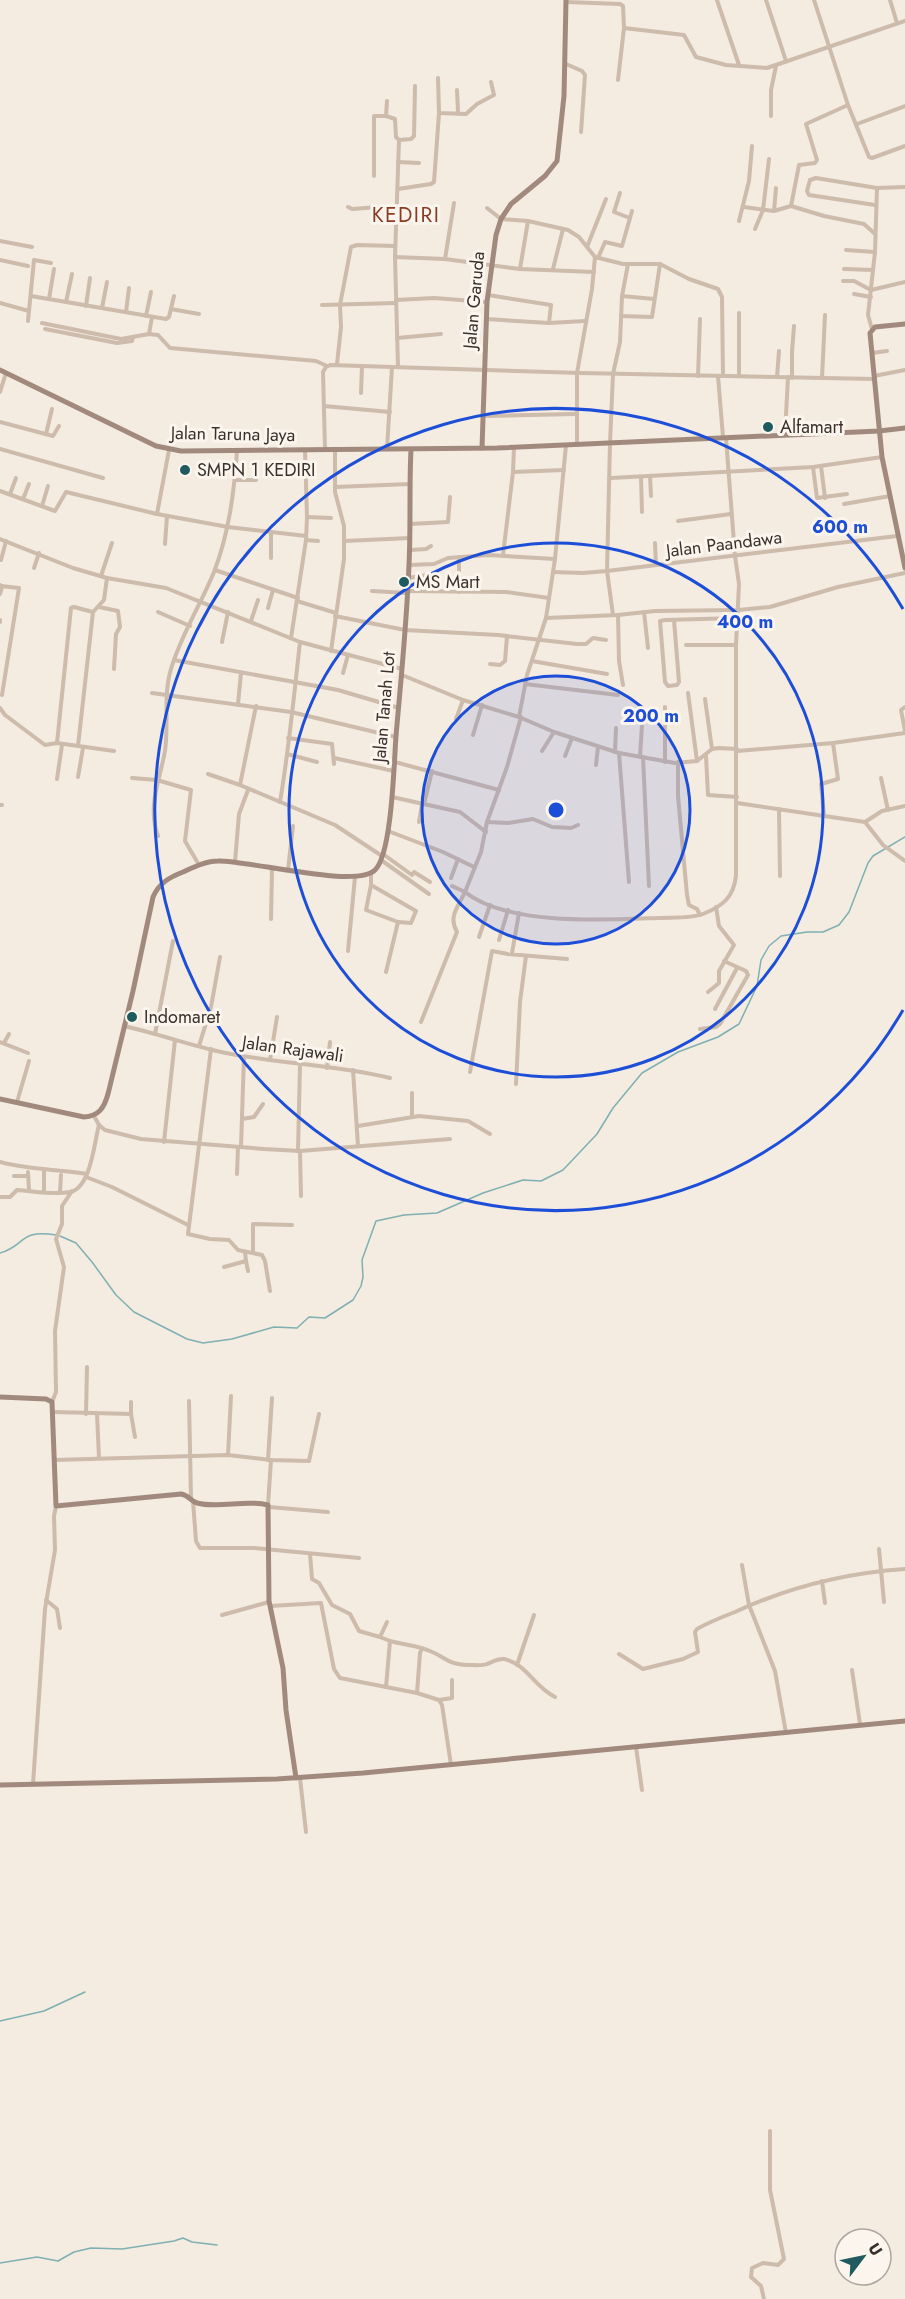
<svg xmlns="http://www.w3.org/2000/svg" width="905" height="2299" viewBox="0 0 905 2299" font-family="Jost,sans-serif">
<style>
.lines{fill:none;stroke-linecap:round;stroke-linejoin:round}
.stream{stroke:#7fb0b2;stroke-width:1.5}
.street{stroke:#cdbbac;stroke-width:4}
.secondary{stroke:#a18a7d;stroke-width:5}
.ring{fill:none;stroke:#1d4ed8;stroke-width:3}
.poi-dot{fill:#1f5a5e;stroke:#fbf5ee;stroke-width:2}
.labels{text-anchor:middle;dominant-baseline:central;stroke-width:6;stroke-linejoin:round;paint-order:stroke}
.street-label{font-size:18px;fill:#3b302b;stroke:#fbf5ee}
.poi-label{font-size:18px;fill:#3b302b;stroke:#fbf5ee;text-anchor:start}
.quarter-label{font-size:21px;letter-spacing:1.5px;fill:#8c3b22;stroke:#fbf5ee}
.centre{fill:#1d4ed8;stroke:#fbf5ee;stroke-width:3}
.ring-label{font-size:18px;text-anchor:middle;font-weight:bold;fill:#1d4ed8;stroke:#fbf5ee;stroke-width:6;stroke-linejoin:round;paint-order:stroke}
</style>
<rect width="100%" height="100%" fill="#f4ebe1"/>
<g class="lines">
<!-- stream -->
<g class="stream">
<path d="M60,1236L76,1243L92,1262L116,1295L134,1312L187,1339L203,1343L232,1339L274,1327L297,1328L309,1317L325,1318L353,1300L361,1286L363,1277L362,1260L376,1221L404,1215L437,1213L483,1193L523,1180L541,1181L563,1170L597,1134L613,1108L642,1073L678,1052L718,1037L739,1024L757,986L761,960L769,946L781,936L807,932H823L839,925L849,912L868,863L873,856L905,837"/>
<path d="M0,1253C26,1246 18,1229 56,1235"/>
<path d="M0,2021L44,2011L85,1992"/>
<path d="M0,2263L37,2257L58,2261L74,2252L91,2248L122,2249L174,2241L183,2238L192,2242L217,2245"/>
</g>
<!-- street -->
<g class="street">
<path d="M717,0L739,65"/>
<path d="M766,0L786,61"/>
<path d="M814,0L848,105L869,157L872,158L905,146"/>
<path d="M890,0L897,23"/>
<path d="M566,2L620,4L623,6L624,28L618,80"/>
<path d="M624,28L684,35L696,57L726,65L767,68L905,21"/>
<path d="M566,64L582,71L585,75L581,132"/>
<path d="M438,78L439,113L466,114L477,104L494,95L491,82"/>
<path d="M457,90L458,112"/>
<path d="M386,116L387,101"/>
<path d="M771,116V90L776,66"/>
<path d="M857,124L905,106"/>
<path d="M398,162L419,163"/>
<path d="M374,176V116H386L395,119L396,137L399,140"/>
<path d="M398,189L431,184L434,182L439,113"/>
<path d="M620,193L614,212L630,218"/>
<path d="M875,205L809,195L807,191L810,180L816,178L877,188L905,187"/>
<path d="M791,206L799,165L815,163L817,160L806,124L848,105"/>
<path d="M348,207L352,209L392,206L397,213"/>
<path d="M744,207L774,211L791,206L824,216L864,224L874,233"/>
<path d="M487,208L501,219L528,221L568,230L579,237L595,257L623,264H660L689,279L718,289L722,297L723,376"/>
<path d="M774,211L776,188"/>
<path d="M739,221L749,181L752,146"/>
<path d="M755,229L763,210L769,159"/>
<path d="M0,241L32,247"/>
<path d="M587,247L606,199"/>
<path d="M846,250L875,252"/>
<path d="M395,257L445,259L520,269L594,272"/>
<path d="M598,258L605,242L622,246L632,211"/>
<path d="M445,259L454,203"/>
<path d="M0,260L28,266"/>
<path d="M520,269L528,221"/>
<path d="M553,269L563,229"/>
<path d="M844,269L873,270"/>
<path d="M843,281H854L871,290L905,282"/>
<path d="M854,294L871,297"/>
<path d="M488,295L551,305L549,323"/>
<path d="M31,296L166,319L169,317L174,296"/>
<path d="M622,296L654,299"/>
<path d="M49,299L54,269"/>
<path d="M396,300L434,298L487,302"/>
<path d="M66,302L72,274"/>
<path d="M0,303L29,311"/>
<path d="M322,305L396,303"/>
<path d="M86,306L90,278"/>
<path d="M102,308L107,282"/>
<path d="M171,309L199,314"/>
<path d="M126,312L129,288"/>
<path d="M146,316L151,292"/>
<path d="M621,316L652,317L660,264"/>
<path d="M486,319L549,323L585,321"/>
<path d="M28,321L34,260L51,263"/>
<path d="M42,323L121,339L149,334L158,335L170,348L316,361L327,366"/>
<path d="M45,329L117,343L132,341L133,337"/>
<path d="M872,329L868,315L875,252L877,188"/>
<path d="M149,334L152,317"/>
<path d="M397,338L441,334"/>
<path d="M872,353L887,351"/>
<path d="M337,364L341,327L340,305L351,247L357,245L395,246"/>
<path d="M398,367L395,257L399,140L411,139L414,136L415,86"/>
<path d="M698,376L700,319"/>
<path d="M718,376L723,437"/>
<path d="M739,376V313"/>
<path d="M874,376L905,370"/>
<path d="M777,377L779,351"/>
<path d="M792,378V352L794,326"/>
<path d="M822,378L825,315"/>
<path d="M0,392L6,373"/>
<path d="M361,393L362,366"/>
<path d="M324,406L390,412"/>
<path d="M483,416L575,414"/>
<path d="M0,422L53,436L59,426"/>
<path d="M46,434L52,409"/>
<path d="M785,434L788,377"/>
<path d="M577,445V373L592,289L595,257"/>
<path d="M0,449L103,478"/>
<path d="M325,449L323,372L326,367L330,365L581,373L874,379"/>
<path d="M387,449L392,367"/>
<path d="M821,466L825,498"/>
<path d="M813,467L817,498L847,494"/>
<path d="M513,472L564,470"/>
<path d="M650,476L651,496"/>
<path d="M641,477L642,512"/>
<path d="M611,478L813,467L882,457"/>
<path d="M235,480H256"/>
<path d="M335,487L410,484"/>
<path d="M0,491L55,511L66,492L157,514L228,527L306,536"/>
<path d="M10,494L16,478"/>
<path d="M23,499L29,484"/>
<path d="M844,504L890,496"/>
<path d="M42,506L48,486"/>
<path d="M157,514L169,450"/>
<path d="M307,517L331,518"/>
<path d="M678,521L731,514"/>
<path d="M410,524L448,522L450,497"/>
<path d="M0,539L73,568L107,578L166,588L300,642L402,669"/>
<path d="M306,540L318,541"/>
<path d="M344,541L410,538"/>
<path d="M655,543L656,565"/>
<path d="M165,544L167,516"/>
<path d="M410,550L426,549L431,546"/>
<path d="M503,555L513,472L514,447"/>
<path d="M271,558V532"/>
<path d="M1,560L6,541"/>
<path d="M409,565L434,564L448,558L488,555L555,559"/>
<path d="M34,568L39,553"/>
<path d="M215,570L298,598"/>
<path d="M553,572L583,573L607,571L897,536"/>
<path d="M101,576L112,543"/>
<path d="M408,578L428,575"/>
<path d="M0,585L2,587L0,594"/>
<path d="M1,586L19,588L2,695"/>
<path d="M372,591L407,593"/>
<path d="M407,591L506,592L549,598"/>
<path d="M459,592V557"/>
<path d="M297,601L336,613"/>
<path d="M99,607L118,611L120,627L116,634L114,669"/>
<path d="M268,608L273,590"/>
<path d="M158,612L190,626"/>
<path d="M644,612L648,648"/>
<path d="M613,615L607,571L610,443L613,374L620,342L622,296L628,264"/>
<path d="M618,615L619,661L623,685"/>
<path d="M335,616L405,630L498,635L577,644H586L593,638L606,640"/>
<path d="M546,618L618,615L655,611L738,610L770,607L838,587L905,573"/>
<path d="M0,620V622"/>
<path d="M674,620L679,682L677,685L668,686L665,682L660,621L665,620L738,618"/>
<path d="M251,621L258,600"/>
<path d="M291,638L306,540L307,517L305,450"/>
<path d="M222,642L228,612"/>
<path d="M686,645H736"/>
<path d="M331,651L344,559V526L335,492V450"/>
<path d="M174,660L338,690L399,708"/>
<path d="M532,661L607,674"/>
<path d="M490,664L500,665L505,661L507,636"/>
<path d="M343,673L348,655"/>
<path d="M402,675L463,700L519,717L554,732L619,753L675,763L697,761L712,749L719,748L737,749"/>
<path d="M525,684L618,695"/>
<path d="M152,693L291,712L396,737"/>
<path d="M688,693L697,761"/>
<path d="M705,699L712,749"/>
<path d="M238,704L241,673"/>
<path d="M905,707L901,710L905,731"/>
<path d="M0,708L5,715L45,745L57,743L114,751"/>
<path d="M519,717L527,675L546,618L555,559L566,445"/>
<path d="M521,717L507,767L487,822L481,852L465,892C508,926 605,920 657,918C671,917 690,919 703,914C723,906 734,897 736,875V645L739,584L735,556L726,438"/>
<path d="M456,719L463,700"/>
<path d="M473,735L482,705"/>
<path d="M288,738L332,744L334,764"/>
<path d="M57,743L71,608L74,607L93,612"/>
<path d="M78,746L93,612L104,600L107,578"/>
<path d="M542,751L554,732"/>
<path d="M737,751L833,743L905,733"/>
<path d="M615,752L616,728"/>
<path d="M619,753L629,882"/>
<path d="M287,754L317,762"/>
<path d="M565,756L572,738"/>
<path d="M706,756L708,795L737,797"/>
<path d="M640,757L643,709"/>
<path d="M643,757L649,886"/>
<path d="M334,758L394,771"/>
<path d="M395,762L499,790"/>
<path d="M665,762V707"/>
<path d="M678,762V796L687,895L689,905L697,909L700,915"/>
<path d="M596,765L598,747"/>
<path d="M208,774L240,785L335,825L382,856"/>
<path d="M78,777L83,748"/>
<path d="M132,778L157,780L191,790L185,841L199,865"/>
<path d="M881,778L888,810"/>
<path d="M57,779L62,745"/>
<path d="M240,785L256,706"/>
<path d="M392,797L460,812L486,832"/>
<path d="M280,802C289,749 294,695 300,642"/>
<path d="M737,803L865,822L882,811L905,806"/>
<path d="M424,804L432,771"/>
<path d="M0,805H2"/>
<path d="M779,809L780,876"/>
<path d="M824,816L821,784L838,779L833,743"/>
<path d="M419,822L422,804"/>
<path d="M487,822L508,823L533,819L552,827L571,828L578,825"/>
<path d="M865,822L883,845L905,861"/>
<path d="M388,831L443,852L474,867"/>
<path d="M158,836C147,806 160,780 165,751C169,723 163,695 171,669C181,635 201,604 214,572C229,533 234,493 237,451"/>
<path d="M383,854L412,875L414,872L430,882"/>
<path d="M381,860L429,894"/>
<path d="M235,862L239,814L248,790"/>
<path d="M288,870L293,826"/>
<path d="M371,874V885L366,910L398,922L411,923L416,911L371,885"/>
<path d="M451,878L458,859"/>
<path d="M271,919L272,869"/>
<path d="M479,937L490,905"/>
<path d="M499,940L508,910"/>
<path d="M348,951L355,877"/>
<path d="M512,953L519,913"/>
<path d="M386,972L398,922"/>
<path d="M708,992L719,983V971L734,945L719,926L716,907"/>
<path d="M715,1009L737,968"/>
<path d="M421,1022L457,932C448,917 458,907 465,892L452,886"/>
<path d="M124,1026C159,1034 192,1046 226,1053C281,1064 336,1065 390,1078"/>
<path d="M700,1029L716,1027L720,1024L748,975L746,971L724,961"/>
<path d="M155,1034L173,941"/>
<path d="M0,1042L28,1053"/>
<path d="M4,1043L9,1034"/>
<path d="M199,1046L211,1007L220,957"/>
<path d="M211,1049L188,1234L210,1239L229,1240L238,1250L262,1255L265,1261L270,1291"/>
<path d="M270,1060L277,1017"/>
<path d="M327,1068L330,1042"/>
<path d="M353,1070L358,1146"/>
<path d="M470,1072L492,951L508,954L567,959"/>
<path d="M516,1084L520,1002L526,956"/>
<path d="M412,1093V1117"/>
<path d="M17,1102L29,1061"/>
<path d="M94,1116L99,1125L105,1130L141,1139L264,1149L300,1151L450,1139"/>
<path d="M242,1119L254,1117L263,1104"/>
<path d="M358,1126L419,1116L468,1121L490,1134"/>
<path d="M164,1142L175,1040"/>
<path d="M241,1147L244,1056"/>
<path d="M298,1151L300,1065"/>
<path d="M300,1151L301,1196"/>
<path d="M0,1162C28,1170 58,1169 87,1174"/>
<path d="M28,1172L29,1190"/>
<path d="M237,1174L238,1147"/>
<path d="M14,1176H28"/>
<path d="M86,1177L112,1187L188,1225"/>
<path d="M44,1191V1172"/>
<path d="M60,1192L61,1175"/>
<path d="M0,1197H10L17,1190C34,1191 53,1195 70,1192C91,1188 94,1143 99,1125"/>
<path d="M253,1252V1224L292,1225"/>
<path d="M246,1261L248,1271"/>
<path d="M224,1267L246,1261L245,1252"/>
<path d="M189,1401L191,1498"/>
<path d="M52,1402L56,1392L55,1331L64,1267L56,1239L62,1224V1206L72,1191"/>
<path d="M131,1402V1413"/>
<path d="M54,1412L131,1414L135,1437"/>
<path d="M86,1414L87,1367"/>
<path d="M97,1414L99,1458"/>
<path d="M228,1455L231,1396"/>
<path d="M55,1460L228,1455L271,1460L309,1461L319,1414"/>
<path d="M268,1460L272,1398"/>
<path d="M193,1501L196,1541L200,1548H254L359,1558"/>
<path d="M268,1505L271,1460"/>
<path d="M269,1507L328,1512"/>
<path d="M879,1549L884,1602"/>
<path d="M310,1554L312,1579L319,1583L332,1605L350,1614L359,1631L380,1637"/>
<path d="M742,1565L749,1605L775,1671L786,1733"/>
<path d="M822,1581L825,1603"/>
<path d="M46,1600L57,1609L60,1628"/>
<path d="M270,1606L321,1603L334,1669L340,1678L417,1693L439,1700L442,1705L451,1765"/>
<path d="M222,1615L269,1602"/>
<path d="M390,1641C404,1645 417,1645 430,1651C447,1658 447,1664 468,1665C474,1665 482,1666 487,1664C493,1662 497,1658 504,1659C527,1664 534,1687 555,1697"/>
<path d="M619,1654L643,1669L683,1659L698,1652L695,1632L697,1629C709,1622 722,1617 735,1612C789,1587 845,1573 905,1569"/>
<path d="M517,1665L534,1615"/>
<path d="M852,1670L860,1724"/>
<path d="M386,1687L390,1641L380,1637L387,1622"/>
<path d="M417,1693L420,1653L422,1648"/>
<path d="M439,1700L452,1698V1680"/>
<path d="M636,1747L642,1790"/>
<path d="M300,1778L306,1832"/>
<path d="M33,1784L45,1609L55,1550L54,1516L56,1506"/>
<path d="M764,2299L761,2286L751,2277L752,2268L763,2263L778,2265L784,2259L770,2190V2131"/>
</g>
<!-- secondary -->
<g class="secondary">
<path d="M905,324L875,327L870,333L882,457L905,568"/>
<path d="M0,370L156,446L181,451L497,448L879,431L905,428"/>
<path d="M482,448L487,302L496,235L501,219L511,204L545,176L557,161L564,96L566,0"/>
<path d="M0,1099L84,1117C99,1116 104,1108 108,1094L133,991L153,897C159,883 170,877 183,872C194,867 206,861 218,861C248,860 356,889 375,870C392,854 394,762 396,736C401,679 407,621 409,564C411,526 409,488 411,450"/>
<path d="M0,1397L46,1399L52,1402L56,1506L181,1494C189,1495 190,1501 197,1503C219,1509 246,1499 268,1505L269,1601L283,1668L286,1710L296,1778"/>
<path d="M0,1785L277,1779L363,1773L905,1721"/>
</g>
</g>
<!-- distance rings -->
<circle cx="556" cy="810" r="134" fill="#1d4ed8" fill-opacity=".12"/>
<g class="ring">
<circle cx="556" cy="810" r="134"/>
<circle cx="556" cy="810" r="267"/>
<path d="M903 1010A401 401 0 1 1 903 609"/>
</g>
<!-- markers -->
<g class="poi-dot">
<circle cx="768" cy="427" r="6"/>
<circle cx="185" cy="470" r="6"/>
<circle cx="404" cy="582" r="6"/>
<circle cx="132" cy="1017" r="6"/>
</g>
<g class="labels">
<!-- street labels -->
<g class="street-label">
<text transform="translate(474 300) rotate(-85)">Jalan Garuda</text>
<text transform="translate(233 434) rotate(1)">Jalan Taruna Jaya</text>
<text transform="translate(724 544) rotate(-7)">Jalan Paandawa</text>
<text transform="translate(384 707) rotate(-85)">Jalan Tanah Lot</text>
<text transform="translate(293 1049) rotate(8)">Jalan Rajawali</text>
</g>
<!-- poi labels -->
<g class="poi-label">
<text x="780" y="427">Alfamart</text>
<text x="197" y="470">SMPN 1 KEDIRI</text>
<text x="416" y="582">MS Mart</text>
<text x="144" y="1017">Indomaret</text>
</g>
<!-- quarter labels -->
<g class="quarter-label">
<text x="406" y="215">KEDIRI</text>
</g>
</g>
<circle cx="556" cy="810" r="9" class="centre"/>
<g class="ring-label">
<text x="840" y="533">600 m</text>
<text x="745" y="628">400 m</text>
<text x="651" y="722">200 m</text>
</g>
<!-- north arrow -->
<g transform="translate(863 2257) rotate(58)"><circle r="28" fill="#fbf5ee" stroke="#aea6a0" stroke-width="1.5"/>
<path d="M0-4.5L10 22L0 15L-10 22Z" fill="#1f5a5e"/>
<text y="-9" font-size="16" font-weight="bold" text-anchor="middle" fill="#3b302b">U</text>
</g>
</svg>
